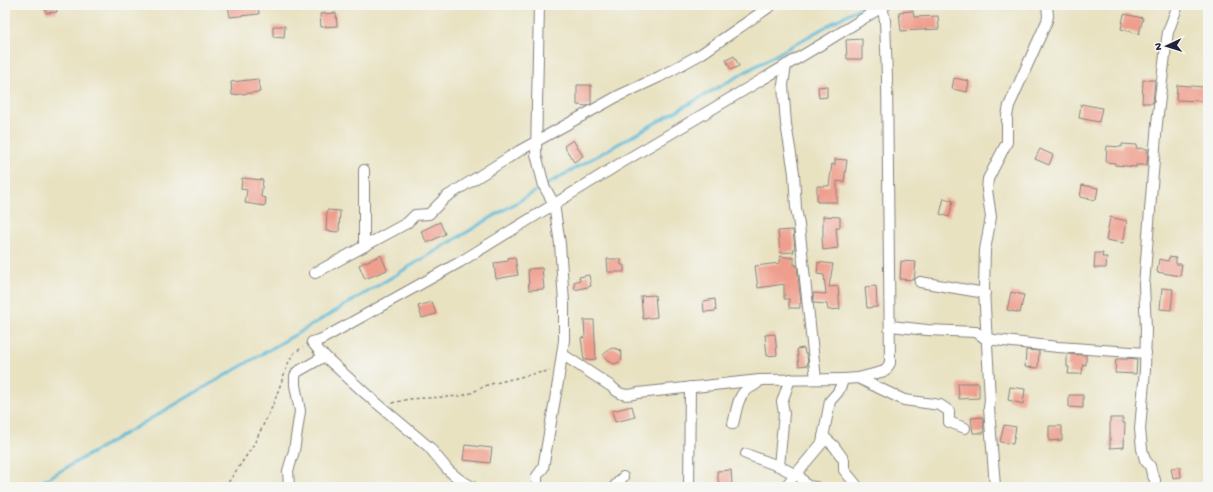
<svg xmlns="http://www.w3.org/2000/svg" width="1213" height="492" viewBox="0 0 1213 492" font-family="'Gochi Hand',sans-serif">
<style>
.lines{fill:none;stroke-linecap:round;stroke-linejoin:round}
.stream{stroke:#59b9d8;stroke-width:3}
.building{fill:#ef9e8d}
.street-casing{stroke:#85827e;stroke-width:12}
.path{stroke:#85827e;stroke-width:1.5;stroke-dasharray:3 3;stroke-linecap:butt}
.street{stroke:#fff;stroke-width:10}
</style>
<rect width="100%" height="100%" fill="#f6f6f2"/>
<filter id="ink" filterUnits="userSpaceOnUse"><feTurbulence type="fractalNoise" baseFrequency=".025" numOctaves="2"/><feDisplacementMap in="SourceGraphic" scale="8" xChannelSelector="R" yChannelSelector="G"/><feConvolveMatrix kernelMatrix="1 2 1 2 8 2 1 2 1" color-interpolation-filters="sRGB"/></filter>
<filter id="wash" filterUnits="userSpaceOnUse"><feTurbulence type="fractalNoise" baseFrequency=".012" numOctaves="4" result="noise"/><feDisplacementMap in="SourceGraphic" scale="16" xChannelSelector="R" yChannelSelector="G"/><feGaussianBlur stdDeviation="0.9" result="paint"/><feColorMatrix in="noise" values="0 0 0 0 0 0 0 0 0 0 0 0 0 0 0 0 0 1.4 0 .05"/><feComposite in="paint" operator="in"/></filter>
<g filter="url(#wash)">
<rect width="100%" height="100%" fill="#e8e2c1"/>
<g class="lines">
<!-- stream -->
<path class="stream" d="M33,487L312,325L544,186L864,5"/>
</g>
<g id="blocks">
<!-- building -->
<g class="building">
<path d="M45,5H56L57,12L46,13Z"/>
<path d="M228,5H258L259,14L230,17Z"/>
<path d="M913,11L914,17L938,16L939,29L901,31L899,12Z"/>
<path d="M336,13L337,26L321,27L320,14Z"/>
<path d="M1124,14L1143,18L1139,34L1121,29Z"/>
<path d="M273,26H285L284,38L273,37Z"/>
<path d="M862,39V59H847L846,40Z"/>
<path d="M734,56L739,66L731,70L726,60Z"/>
<path d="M954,78L969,81L967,92L952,89Z"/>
<path d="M258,79L260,92L232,95L231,82Z"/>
<path d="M1143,80H1155L1153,103H1142Z"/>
<path d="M577,85H591V104L587,106L577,105Z"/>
<path d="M1177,85L1205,87L1204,101L1176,100Z"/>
<path d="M827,86V97L819,98L818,87Z"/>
<path d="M1081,104L1102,108L1099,122L1079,118Z"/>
<path d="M573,140L583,156L574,162L564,146Z"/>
<path d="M1122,144L1137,145L1136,148L1148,149L1147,165H1136V167L1115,165V163L1106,162L1107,146L1122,147Z"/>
<path d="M1040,149L1053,155L1049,165L1035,159Z"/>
<path d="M835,159L847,160L844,182L837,181V202H817V186H829L832,164L835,165Z"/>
<path d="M242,178L263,180L261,197L266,198L265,206L245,203L247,190L241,189Z"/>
<path d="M1082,185L1098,188L1096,200L1080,197Z"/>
<path d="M944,198L953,201L949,217L940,214Z"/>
<path d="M327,210L340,211L339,232L326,231Z"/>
<path d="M823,216L840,217V228H836L838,248L823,250L822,237H823Z"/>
<path d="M1110,217L1127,221L1123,243L1106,240Z"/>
<path d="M440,222L445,234L427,243L421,231Z"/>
<path d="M793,230L795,249H793L794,252L780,253L778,231Z"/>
<path d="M1095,253H1103L1102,257H1107L1106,268H1094Z"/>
<path d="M381,255L387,270L365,279L359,265Z"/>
<path d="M780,256L794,258V265H797L801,303H800V308H789V299H784V284L758,288L755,266L780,263Z"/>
<path d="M515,257L518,275L496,279L494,263L508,261V258Z"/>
<path d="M1169,257L1176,258V264H1182L1180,276L1157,272L1159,259L1168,261Z"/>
<path d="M607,259H621V265H624V272H608Z"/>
<path d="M901,261L916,262L914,280L900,279Z"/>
<path d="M818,262L833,264L829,287L838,286L840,309L828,310L827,304L814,303L813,293L826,294L824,275L817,274Z"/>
<path d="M542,268L544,289L529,290L528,269Z"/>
<path d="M589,275L591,286L575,290L574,282L580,280L579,277Z"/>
<path d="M876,286L877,307L867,308L865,287Z"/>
<path d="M1162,288L1173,289L1171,310L1160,309Z"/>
<path d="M1011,292L1024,295L1020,313L1007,310Z"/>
<path d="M655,295L657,317L643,319L641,296Z"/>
<path d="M715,299L716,311L704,312L703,301Z"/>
<path d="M432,302L436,314L422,318L418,306Z"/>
<path d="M584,320H594L596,359L584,360L581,338L585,337Z"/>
<path d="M775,334L777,355L767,356L765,335Z"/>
<path d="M614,348L620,350L622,355L621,361L615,364L609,362L603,355L610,349Z"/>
<path d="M804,348L805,354H807L808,365L799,366L797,349Z"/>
<path d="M1026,350L1039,351L1038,368L1025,367Z"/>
<path d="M1067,354L1086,355V365L1083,364L1082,374H1068L1069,367H1067Z"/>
<path d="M1128,358L1137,359L1136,374L1115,373L1116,359H1128Z"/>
<path d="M958,383H979V398L959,399Z"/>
<path d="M1010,387L1025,389L1023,404L1008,400Z"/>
<path d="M1069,395H1083V408L1069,407Z"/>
<path d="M632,406L635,417L615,422L612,411Z"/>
<path d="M983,417L984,433H973L971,418Z"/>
<path d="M1110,418H1123V423H1125L1124,447L1110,448Z"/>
<path d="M1004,425L1016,427L1013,444L1000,442Z"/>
<path d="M1049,426H1062V440L1049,441Z"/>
<path d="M465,445L492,448L490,463L463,460Z"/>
<path d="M1180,467L1181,477L1173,478L1171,468Z"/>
<path d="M731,470L732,484H729V486H719L717,471Z"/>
</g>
</g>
</g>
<g filter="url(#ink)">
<use href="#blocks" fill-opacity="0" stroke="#85827e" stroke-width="1"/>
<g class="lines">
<defs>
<g id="street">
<path d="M786,65L783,85L786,124L794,173L796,208L799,225L816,379"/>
<path d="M364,170V246"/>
<path d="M315,273L407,223L415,215L429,214L446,197L519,151L618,96L659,77L701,54L772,5"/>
<path d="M920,282L985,293"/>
<path d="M891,326L927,330L976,332L986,339L1058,347L1146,353"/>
<path d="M562,354L612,387C621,396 627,396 638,393L760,380L844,379"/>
<path d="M858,378L904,400L940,405L949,411V422L965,428"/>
<path d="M733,424C736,414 737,398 745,391C751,386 755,387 760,380"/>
<path d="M823,436L834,446L844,460V470L858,487"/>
<path d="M746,454L781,467L796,475"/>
<path d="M779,466L784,413L782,402L790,379"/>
<path d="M797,473L807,486L816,487"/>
<path d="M289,487L288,471L294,451L300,411L295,385V376L297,372L325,356"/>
<path d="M473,487L460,480L448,470L429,447L366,394L320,352L312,342L322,339L460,262L621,163L827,41L882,7L881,5"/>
<path d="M537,487V476L543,468L558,382L564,340V302L560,244L554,204L544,186L536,154L539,5"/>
<path d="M614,487L623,477"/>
<path d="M689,487L690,387"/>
<path d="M785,487L822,443L830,401L838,392L844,379L858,378L885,371L890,363L887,78L885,20L882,7L886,5"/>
<path d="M995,487L989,408L990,399L984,289L985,250L991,217L987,190L988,179L1007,142V116L1009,106L1047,21L1048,16L1047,5"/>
<path d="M1155,487V480L1152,474L1150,466L1145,460L1142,449L1140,429L1145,370L1146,329L1144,285L1157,123L1166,46L1168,32L1178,5"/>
</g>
</defs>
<!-- street casing -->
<use href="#street" class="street-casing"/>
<!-- path -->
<g class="path">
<path d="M392,403L409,399L461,396L471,393L487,385L537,373L550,371"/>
<path d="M225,487L253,446L273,405L289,361L294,353L303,347"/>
</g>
<!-- street -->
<use href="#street" class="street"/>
</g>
</g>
<!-- margin -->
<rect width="1213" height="492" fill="none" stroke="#f6f6f2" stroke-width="20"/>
<!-- north arrow -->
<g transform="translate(1167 46) rotate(266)" stroke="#f6f6f2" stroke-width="3" paint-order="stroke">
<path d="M0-3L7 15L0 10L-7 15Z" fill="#22223b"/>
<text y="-6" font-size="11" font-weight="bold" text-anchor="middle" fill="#22223b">N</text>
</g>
</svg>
